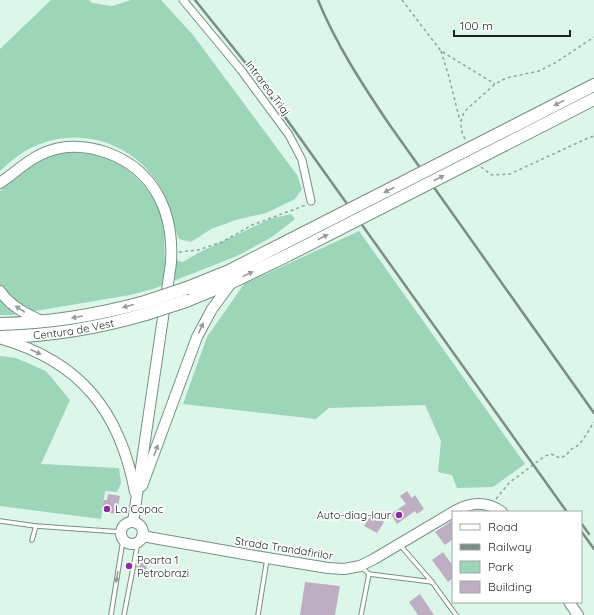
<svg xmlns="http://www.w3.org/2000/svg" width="594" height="615" viewBox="0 0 594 615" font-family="Quicksand,sans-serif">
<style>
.green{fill:#9dd5b9}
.building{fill:#beaec2}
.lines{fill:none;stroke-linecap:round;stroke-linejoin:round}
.service-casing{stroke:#789083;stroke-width:5.5}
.minor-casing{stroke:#789083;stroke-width:9}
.secondary-casing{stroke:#789083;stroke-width:12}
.trunk-casing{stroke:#789083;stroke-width:14}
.path{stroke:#8fa399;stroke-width:1.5;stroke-dasharray:3 3;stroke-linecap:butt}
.service{stroke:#fff;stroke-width:3.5}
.minor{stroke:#fff;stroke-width:7}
.secondary{stroke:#fff;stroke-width:10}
.trunk{stroke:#fff;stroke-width:12}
.rail{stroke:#7b8d84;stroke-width:2.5}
.trunk-bridge-casing{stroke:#789083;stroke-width:14;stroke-linecap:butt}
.trunk-bridge{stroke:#fff;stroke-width:12}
.oneway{fill:#989d9b}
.poi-dot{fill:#8a2f9b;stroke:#fff;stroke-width:1.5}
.labels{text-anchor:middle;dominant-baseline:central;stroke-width:3.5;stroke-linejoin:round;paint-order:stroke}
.street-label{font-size:11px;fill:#1b2520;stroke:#fff}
.poi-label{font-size:11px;fill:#1b2520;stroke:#fff;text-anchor:start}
</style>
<rect width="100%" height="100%" fill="#dcf7e9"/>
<!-- green -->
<g class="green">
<path d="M51,0H89L92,3L112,6L131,0H161L193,35L297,175L302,189L295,199L266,213L236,220L211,229L191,242L179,239C172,223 171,206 162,190C138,147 87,126 40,144C25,149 12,160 0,171V49Z"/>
<path d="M77,151C89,153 100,154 110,159C136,171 160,199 164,227C165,238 164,248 165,258L183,262L198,253L270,219L291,214L295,219L272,237L237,256L153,289L130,295L12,315H0V191C26,168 41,155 77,151Z"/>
<path d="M359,231L525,464L493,487L457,488L452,475L438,472L441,441L425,405L329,408L316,419L183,404L207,337L244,284Z"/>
<path d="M0,356L16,358L46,371L70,400L41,464L119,468L121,483L117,492L105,491L101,519L0,506Z"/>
</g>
<!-- building -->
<g class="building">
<path d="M407,491L412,498L415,495L424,509L417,514L415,511L397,524L391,514L406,504L400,496Z"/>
<path d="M108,494L120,496L117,514L105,512V508L102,507L104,500H107Z"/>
<path d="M371,515L384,522L377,533L364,526Z"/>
<path d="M453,520V539L445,545L435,532Z"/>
<path d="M443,552L453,566V578L448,582L432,560Z"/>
<path d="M137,562L147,564L146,573L136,571Z"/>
<path d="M305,582L340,586L335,615H300Z"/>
<path d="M420,594L434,615H418L409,602Z"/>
</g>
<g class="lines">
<defs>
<g id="service">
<path d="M0,521L36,526L121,532"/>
<path d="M32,540L36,526"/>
<path d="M400,545L432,582L456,615"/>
<path d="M360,566L369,574L361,615"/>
<path d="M369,574L432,582"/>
<path d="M111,615L123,540"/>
<path d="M124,615L138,542"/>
<path d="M258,615L267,559"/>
</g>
<path id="minor" d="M183,0L241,70L289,135L302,160L311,201"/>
<g id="secondary">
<path d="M0,183C20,169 34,153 60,148C76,145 92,147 108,153C156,171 174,214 171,263L133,522"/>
<path d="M0,291C10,306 26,314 42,321"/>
<path d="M2,339C81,362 120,412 135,492"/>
<path d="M142,486L197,337L212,309L232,282"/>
<circle cx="132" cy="533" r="11"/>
<path d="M142,536L267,558L328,568L344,569L360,566L374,559L455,511C470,502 487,501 502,512"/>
<path d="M569,602L578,615"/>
</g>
<g id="trunk">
<path d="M498,134L594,85"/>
<path d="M504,145L594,99"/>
<path d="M187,288L229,271L282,244"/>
<path d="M186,301L232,282L288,255"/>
<path d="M0,324C50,323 97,315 145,302"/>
<path id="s1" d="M0,337C50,336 98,328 146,314"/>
</g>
</defs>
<!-- service casing -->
<use href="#service" class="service-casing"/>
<!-- minor casing -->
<use href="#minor" class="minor-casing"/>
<!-- secondary casing -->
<use href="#secondary" class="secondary-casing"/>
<!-- trunk casing -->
<use href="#trunk" class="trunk-casing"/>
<!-- path -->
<g class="path">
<path d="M402,0L441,51L495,84"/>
<path d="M441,51L449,77L460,121"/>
<path d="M465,139C460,130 459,119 466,110L495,84L506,78L539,71L555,63L594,37"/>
<path d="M481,167L492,175L510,174L588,138L594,136"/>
<path d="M179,252L198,250L222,242L252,225L306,205"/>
<path d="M496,499L509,483L545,456L551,454L560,458L567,455C570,447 576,449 581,442C586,436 590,428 594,422"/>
</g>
<!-- service -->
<use href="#service" class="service"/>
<!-- minor -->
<use href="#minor" class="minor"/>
<!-- secondary -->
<use href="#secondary" class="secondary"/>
<!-- trunk -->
<use href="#trunk" class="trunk"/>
<!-- rail -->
<g class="rail">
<path d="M195,0L252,71L285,117L567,512"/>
<path d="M318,0C336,44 362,84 389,124L594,413"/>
<path d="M581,523L589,534"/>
<path d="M581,531L594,549"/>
</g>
<defs>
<g id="trunk-bridge">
<path d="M282,244L498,134"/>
<path d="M288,255L504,145"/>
<path d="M145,302L187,288"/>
<path d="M146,314L186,301"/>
</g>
</defs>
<!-- trunk-bridge casing -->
<use href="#trunk-bridge" class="trunk-bridge-casing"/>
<!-- trunk-bridge -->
<use href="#trunk-bridge" class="trunk-bridge"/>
</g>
<!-- one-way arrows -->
<defs><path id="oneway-solid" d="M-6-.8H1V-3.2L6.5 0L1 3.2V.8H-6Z"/></defs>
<g class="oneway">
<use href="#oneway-solid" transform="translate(559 103) rotate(153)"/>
<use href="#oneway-solid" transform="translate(439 178) rotate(-27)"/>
<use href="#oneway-solid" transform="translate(389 190) rotate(153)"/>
<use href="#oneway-solid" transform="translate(323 237) rotate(-27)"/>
<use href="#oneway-solid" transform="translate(248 274) rotate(-26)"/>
<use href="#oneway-solid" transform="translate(128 306) rotate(165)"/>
<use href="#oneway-solid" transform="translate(20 309) rotate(-147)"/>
<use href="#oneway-solid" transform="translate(77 317) rotate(170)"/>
<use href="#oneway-solid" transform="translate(201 328) rotate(-65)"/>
<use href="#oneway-solid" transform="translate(36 352) rotate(25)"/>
<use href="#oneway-solid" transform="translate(156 450) rotate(-70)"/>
<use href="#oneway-solid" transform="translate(117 577) rotate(100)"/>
</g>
<!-- markers -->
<g class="poi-dot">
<circle cx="107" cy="509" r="4"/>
<circle cx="399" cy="515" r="4"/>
<circle cx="129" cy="566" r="4"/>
</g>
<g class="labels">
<!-- street labels -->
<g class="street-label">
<text transform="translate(268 88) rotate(53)">Intrarea Triaj</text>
<text stroke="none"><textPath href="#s1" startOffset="74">Centura de Vest</textPath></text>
<text transform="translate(284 548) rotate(9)">Strada Trandafirilor</text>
</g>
<!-- poi labels -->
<g class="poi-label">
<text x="115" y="509">La Copac</text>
<text x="391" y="515" text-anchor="end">Auto-diag-laur</text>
<text x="137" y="560">Poarta 1<tspan x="137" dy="13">Petrobrazi</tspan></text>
</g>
</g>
<!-- legend -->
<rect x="452" y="511" width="130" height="92" fill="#ffffff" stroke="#a4a8a6"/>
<rect x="460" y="524" width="20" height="6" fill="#ffffff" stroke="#a4a8a6"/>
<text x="488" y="531" font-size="12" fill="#1b2520">Road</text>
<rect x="460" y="544" width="20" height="6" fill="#7b8d84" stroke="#a4a8a6"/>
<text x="488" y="551" font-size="12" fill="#1b2520">Railway</text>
<rect x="460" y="561" width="20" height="12" fill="#9dd5b9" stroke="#a4a8a6"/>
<text x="488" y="571" font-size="12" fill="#1b2520">Park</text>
<rect x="460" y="581" width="20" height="12" fill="#beaec2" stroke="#a4a8a6"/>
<text x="488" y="591" font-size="12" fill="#1b2520">Building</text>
<!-- scale -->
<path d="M454 30v6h116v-6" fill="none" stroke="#1b2520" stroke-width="2"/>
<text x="460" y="30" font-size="12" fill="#1b2520" stroke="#ffffff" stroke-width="3" paint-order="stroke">100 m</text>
</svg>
